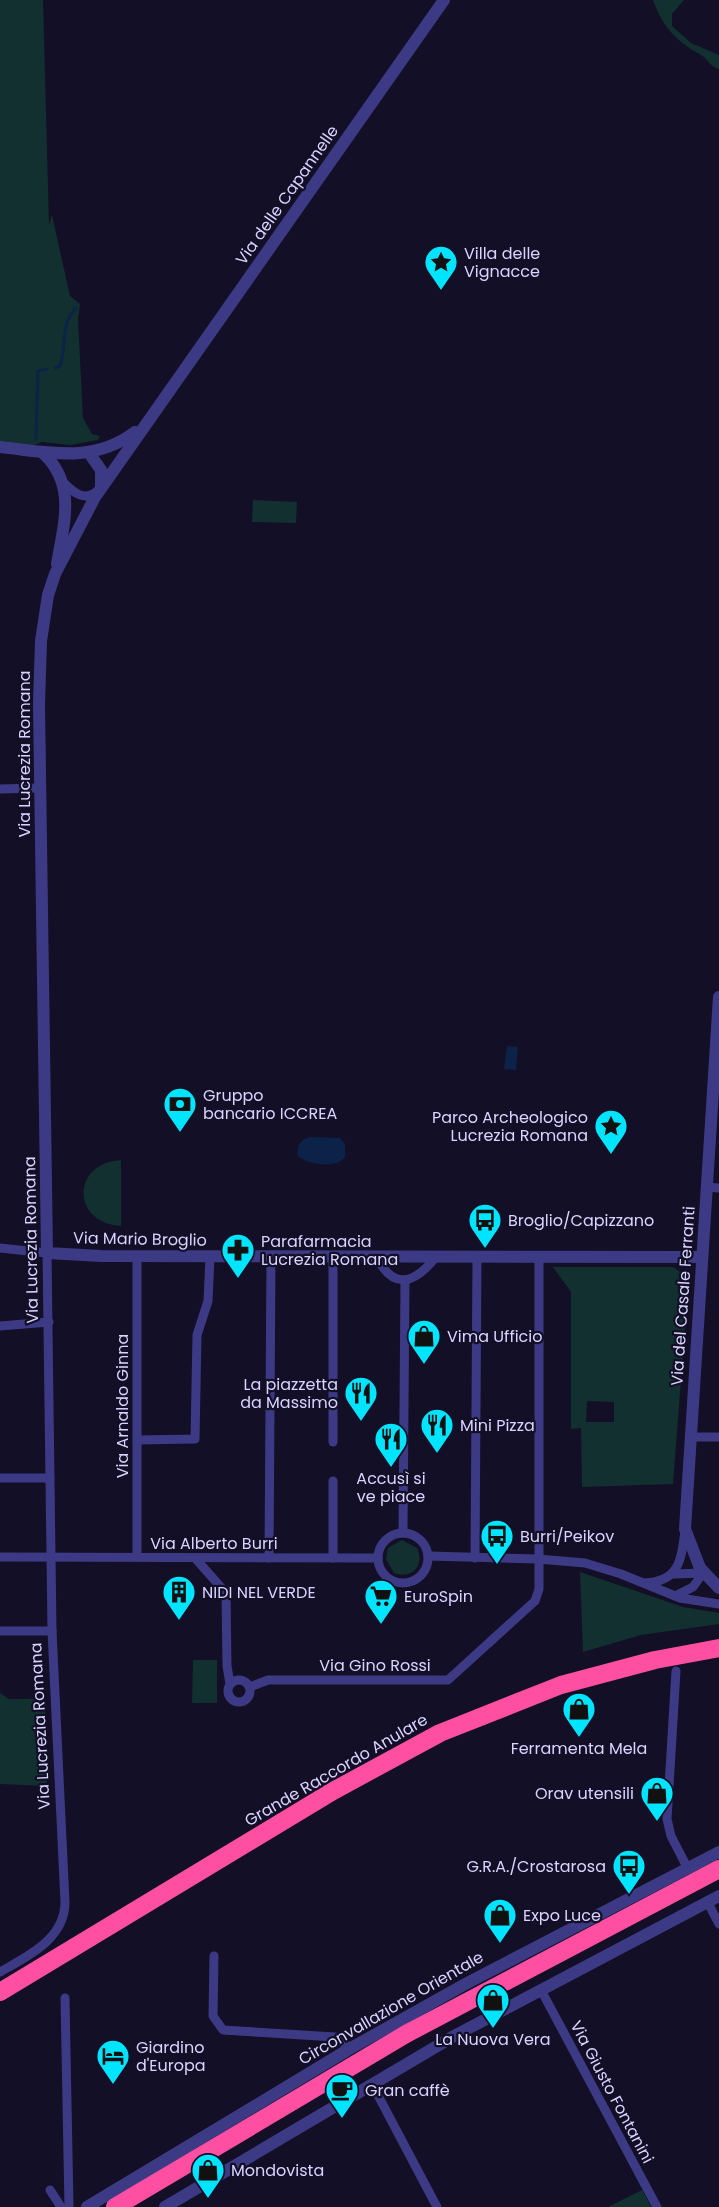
<svg xmlns="http://www.w3.org/2000/svg" width="719" height="2207" viewBox="0 0 719 2207" font-family="Poppins,sans-serif">
<style>
.green{fill:#12302f;fill-rule:evenodd}
.water{fill:#0c2248}
.lines{fill:none;stroke-linecap:round;stroke-linejoin:round}
.stream{stroke:#0c2248;stroke-width:3}
.minor{stroke:#3d3a85;stroke-width:9}
.tertiary{stroke:#3d3a85;stroke-width:12}
.motorway{stroke:#ff4fa3;stroke-width:18}
.labels{text-anchor:middle;dominant-baseline:central;stroke-width:4.5;stroke-linejoin:round;paint-order:stroke}
.street-label{font-size:16px;fill:#d9d4ff;stroke:#130f26}
.poi-label{font-size:16px;fill:#d9d4ff;stroke:#130f26;text-anchor:start}
</style>
<rect width="100%" height="100%" fill="#130f26"/>
<!-- green -->
<g class="green">
<path d="M0,0H43L49,225L52,215L70,296L80,304L78,319L83,418L92,434L100,436L98,440L70,445L42,442L30,447L0,444Z"/>
<path d="M653,0H684L672,14V26L691,43L719,55V69C710,67 708,59 701,55C677,42 662,26 653,0Z"/>
<path d="M253,500L297,502L296,523L252,522Z"/>
<path d="M121,1160V1226C71,1223 71,1163 121,1160Z"/>
<path d="M553,1267H673L687,1277L688,1288L673,1484L582,1487L581,1428L571,1429V1292ZM587,1401L614,1402V1422H586Z"/>
<path d="M402,1540L417,1548C425,1565 412,1580 394,1573L386,1559L388,1548Z"/>
<path d="M580,1572L683,1607L719,1613V1624L641,1635L583,1652Z"/>
<path d="M193,1660H217V1703H192Z"/>
<path d="M0,1693L9,1699H45L47,1786L0,1784Z"/>
<path d="M642,2190L651,2207H608Z"/>
</g>
<!-- water -->
<g class="water">
<path d="M507,1046L518,1047L516,1070L504,1069Z"/>
<path d="M310,1137L340,1138L345,1144V1157C336,1169 308,1165 298,1156C296,1146 301,1139 310,1137Z"/>
</g>
<g class="lines">
<!-- stream -->
<g class="stream">
<path d="M55,368L60,366C67,345 60,324 76,308"/>
<path d="M36,439L38,371L47,369"/>
</g>
<!-- minor -->
<g class="minor">
<path d="M64,483C74,493 85,502 97,491"/>
<path d="M0,789L39,788"/>
<path d="M707,1187L719,1188"/>
<path d="M0,1248L47,1253L52,1631L65,1902C65,1939 28,1956 0,1972"/>
<path d="M376,1256C394,1292 415,1283 436,1257"/>
<path d="M0,1326L49,1322"/>
<path d="M690,1437H719"/>
<path d="M137,1440L195,1439L197,1335L208,1301L210,1257"/>
<path d="M333,1442V1257"/>
<path d="M0,1478H50"/>
<path d="M333,1481V1558"/>
<path d="M403,1533L405,1280"/>
<circle cx="403" cy="1558" r="25"/>
<path d="M428,1556L538,1559L585,1563L621,1574L680,1598L719,1604"/>
<path d="M0,1557L378,1558"/>
<path d="M137,1557V1256"/>
<path d="M195,1558L226,1593L227,1666L230,1684"/>
<path d="M269,1558L271,1257"/>
<path d="M475,1558L477,1257"/>
<path d="M673,1574L703,1573"/>
<path d="M644,1583C679,1582 681,1561 685,1531"/>
<path d="M675,1596L693,1587L703,1573"/>
<path d="M0,1631H52"/>
<path d="M676,1671L667,1819L671,1836L688,1869"/>
<circle cx="239" cy="1691" r="11"/>
<path d="M250,1687L268,1680H448L535,1601L539,1589V1257"/>
<path d="M708,1903L719,1924"/>
<path d="M214,1956L213,2016L223,2030L335,2037L351,2048"/>
<path d="M541,1990L657,2207"/>
<path d="M65,1998L69,2207"/>
<path d="M372,2084L437,2207"/>
<path d="M50,2190L61,2207"/>
</g>
<!-- tertiary -->
<g class="tertiary">
<path d="M444,0L95,497L55,574L48,595L41,641L39,704L47,1253L101,1256L702,1257"/>
<path d="M0,447C48,452 93,464 135,432"/>
<path d="M42,452C77,484 64,522 57,564"/>
<path d="M89,453L101,470V485"/>
<path d="M719,997L685,1529L700,1568L719,1588"/>
<path d="M87,2207L351,2048L469,1982L719,1852"/>
<path d="M165,2207L454,2036L719,1896"/>
</g>
<!-- motorway -->
<g class="motorway">
<path d="M0,1992L333,1791L440,1733L561,1685L655,1660L719,1648"/>
<path d="M115,2207L406,2034L719,1869"/>
</g>
</g>
<!-- icons -->
<defs>
<symbol id="sight-pin" viewBox="-11 -11 22 30"><path d="M0 17L-7.5 6A9.5 9.5 0 1 1 7.5 6Z" fill="#00e5ff" stroke="#130f26"/><path d="M0-6L1.8-2.2L6-1.7L2.9 1.2L3.7 5.4L0 3.3L-3.7 5.4L-2.9 1.2L-6-1.7L-1.8-2.2Z" fill="#111"/></symbol>
<symbol id="bank-pin" viewBox="-11 -11 22 30"><path d="M0 17L-7.5 6A9.5 9.5 0 1 1 7.5 6Z" fill="#00e5ff" stroke="#130f26"/><path d="M-6-4H6V4H-6ZM0-2.3a2.3 2.3 0 1 0 0 4.6a2.3 2.3 0 1 0 0-4.6Z" fill="#111"/></symbol>
<symbol id="bus-pin" viewBox="-11 -11 22 30"><path d="M0 17L-7.5 6A9.5 9.5 0 1 1 7.5 6Z" fill="#00e5ff" stroke="#130f26"/><path d="M-5-6H5V4H4V6H2V4H-2V6H-4V4H-5ZM-3.5-4V0h7V-4ZM-3.5 1.2v1.5H-2V1.2ZM2 1.2v1.5H3.5V1.2Z" fill="#111"/></symbol>
<symbol id="pharmacy-pin" viewBox="-11 -11 22 30"><path d="M0 17L-7.5 6A9.5 9.5 0 1 1 7.5 6Z" fill="#00e5ff" stroke="#130f26"/><path d="M-2-6h4v4h4v4h-4v4h-4v-4h-4v-4h4Z" fill="#111"/></symbol>
<symbol id="shop-pin" viewBox="-11 -11 22 30"><path d="M0 17L-7.5 6A9.5 9.5 0 1 1 7.5 6Z" fill="#00e5ff" stroke="#130f26"/><path d="M-5-2.5h2.3a2.7 3.5 0 0 1 5.4 0H5L5.5 6h-11ZM-1.5-2.5h3a1.5 2.3 0 0 0-3 0Z" fill="#111"/></symbol>
<symbol id="restaurant-pin" viewBox="-11 -11 22 30"><path d="M0 17L-7.5 6A9.5 9.5 0 1 1 7.5 6Z" fill="#00e5ff" stroke="#130f26"/><path d="M-5-6h1v4h1v-4h1v4h1v-4h1v5L-1.5 .5V6h-2V.5L-5-1ZM5-6V6H3V1.5H1.5Q1.5-4 5-6Z" fill="#111"/></symbol>
<symbol id="building-pin" viewBox="-11 -11 22 30"><path d="M0 17L-7.5 6A9.5 9.5 0 1 1 7.5 6Z" fill="#00e5ff" stroke="#130f26"/><path d="M-4-6H4V6H1V3H-1V6H-4ZM-2.5-4.3h1.7v1.8h-1.7ZM.8-4.3h1.7v1.8H.8ZM-2.5-1h1.7V.8h-1.7ZM.8-1h1.7V.8H.8Z" fill="#111"/></symbol>
<symbol id="supermarket-pin" viewBox="-11 -11 22 30"><path d="M0 17L-7.5 6A9.5 9.5 0 1 1 7.5 6Z" fill="#00e5ff" stroke="#130f26"/><path d="M-6-5.5h2.5l.6 2H6L4.5 2H-2.5L-4.4-4H-6ZM-1.5 3.2a1.3 1.3 0 1 0 .1 0ZM3 3.2a1.3 1.3 0 1 0 .1 0Z" fill="#111"/></symbol>
<symbol id="hotel-pin" viewBox="-11 -11 22 30"><path d="M0 17L-7.5 6A9.5 9.5 0 1 1 7.5 6Z" fill="#00e5ff" stroke="#130f26"/><path d="M-6-4.5h1.5V1H6V5H4.5V3h-9V5H-6ZM-4 0a1.8 1.8 0 1 1 3.6 0ZM.5 0V-2.5h3Q6-2.5 6 0Z" fill="#111"/></symbol>
<symbol id="cafe-pin" viewBox="-11 -11 22 30"><path d="M0 17L-7.5 6A9.5 9.5 0 1 1 7.5 6Z" fill="#00e5ff" stroke="#130f26"/><path d="M-5.5-4.5H6V0H3Q3 3.5 0 3.5H-2.5Q-5.5 3.5-5.5 0ZM3-3.2v2h1.7v-2ZM-6 4.5H4V6H-6Z" fill="#111"/></symbol>
</defs>
<g fill-rule="evenodd">
<use href="#sight-pin" x="422" y="243" width="38" height="52"/>
<use href="#bank-pin" x="161" y="1085" width="38" height="52"/>
<use href="#sight-pin" x="592" y="1107" width="38" height="52"/>
<use href="#bus-pin" x="466" y="1201" width="38" height="52"/>
<use href="#pharmacy-pin" x="219" y="1231" width="38" height="52"/>
<use href="#shop-pin" x="405" y="1317" width="38" height="52"/>
<use href="#restaurant-pin" x="342" y="1374" width="38" height="52"/>
<use href="#restaurant-pin" x="418" y="1406" width="38" height="52"/>
<use href="#restaurant-pin" x="372" y="1420" width="38" height="52"/>
<use href="#bus-pin" x="478" y="1517" width="38" height="52"/>
<use href="#building-pin" x="160" y="1573" width="38" height="52"/>
<use href="#supermarket-pin" x="362" y="1577" width="38" height="52"/>
<use href="#shop-pin" x="560" y="1690" width="38" height="52"/>
<use href="#shop-pin" x="638" y="1774" width="38" height="52"/>
<use href="#bus-pin" x="610" y="1847" width="38" height="52"/>
<use href="#shop-pin" x="481" y="1896" width="38" height="52"/>
<use href="#shop-pin" x="474" y="1981" width="38" height="52"/>
<use href="#hotel-pin" x="94" y="2037" width="38" height="52"/>
<use href="#cafe-pin" x="323" y="2071" width="38" height="52"/>
<use href="#shop-pin" x="189" y="2151" width="38" height="52"/>
</g>
<g class="labels">
<!-- street labels -->
<g class="street-label">
<text transform="translate(287 195) rotate(-55)">Via delle Capannelle</text>
<text transform="translate(24 754) rotate(-90)">Via Lucrezia Romana</text>
<text transform="translate(140 1239) rotate(1)">Via Mario Broglio</text>
<text transform="translate(31 1240) rotate(-91)">Via Lucrezia Romana</text>
<text transform="translate(683 1296) rotate(-86)">Via del Casale Ferranti</text>
<text transform="translate(122 1406) rotate(-90)">Via Arnaldo Ginna</text>
<text x="214" y="1543">Via Alberto Burri</text>
<text x="375" y="1665">Via Gino Rossi</text>
<text transform="translate(40 1726) rotate(-93)">Via Lucrezia Romana</text>
<text transform="translate(336 1770) rotate(-30)">Grande Raccordo Anulare</text>
<text transform="translate(391 2008) rotate(-30)">Circonvallazione Orientale</text>
<text transform="translate(612 2092) rotate(62)">Via Giusto Fontanini</text>
</g>
<!-- poi labels -->
<g class="poi-label">
<text x="464" y="253">Villa delle<tspan x="464" dy="18">Vignacce</tspan></text>
<text x="203" y="1095">Gruppo<tspan x="203" dy="18">bancario ICCREA</tspan></text>
<text x="588" y="1117" text-anchor="end">Parco Archeologico<tspan x="588" dy="18">Lucrezia Romana</tspan></text>
<text x="508" y="1220">Broglio/Capizzano</text>
<text x="261" y="1241">Parafarmacia<tspan x="261" dy="18">Lucrezia Romana</tspan></text>
<text x="447" y="1336">Vima Ufficio</text>
<text x="338" y="1384" text-anchor="end">La piazzetta<tspan x="338" dy="18">da Massimo</tspan></text>
<text x="460" y="1425">Mini Pizza</text>
<text x="391" y="1478" text-anchor="middle">Accusì si<tspan x="391" dy="18">ve piace</tspan></text>
<text x="520" y="1536">Burri/Peikov</text>
<text x="202" y="1592">NIDI NEL VERDE</text>
<text x="404" y="1596">EuroSpin</text>
<text x="579" y="1748" text-anchor="middle">Ferramenta Mela</text>
<text x="634" y="1793" text-anchor="end">Orav utensili</text>
<text x="606" y="1866" text-anchor="end">G.R.A./Crostarosa</text>
<text x="523" y="1915">Expo Luce</text>
<text x="493" y="2039" text-anchor="middle">La Nuova Vera</text>
<text x="136" y="2047">Giardino<tspan x="136" dy="18">d'Europa</tspan></text>
<text x="365" y="2090">Gran caffè</text>
<text x="231" y="2170">Mondovista</text>
</g>
</g>
</svg>
